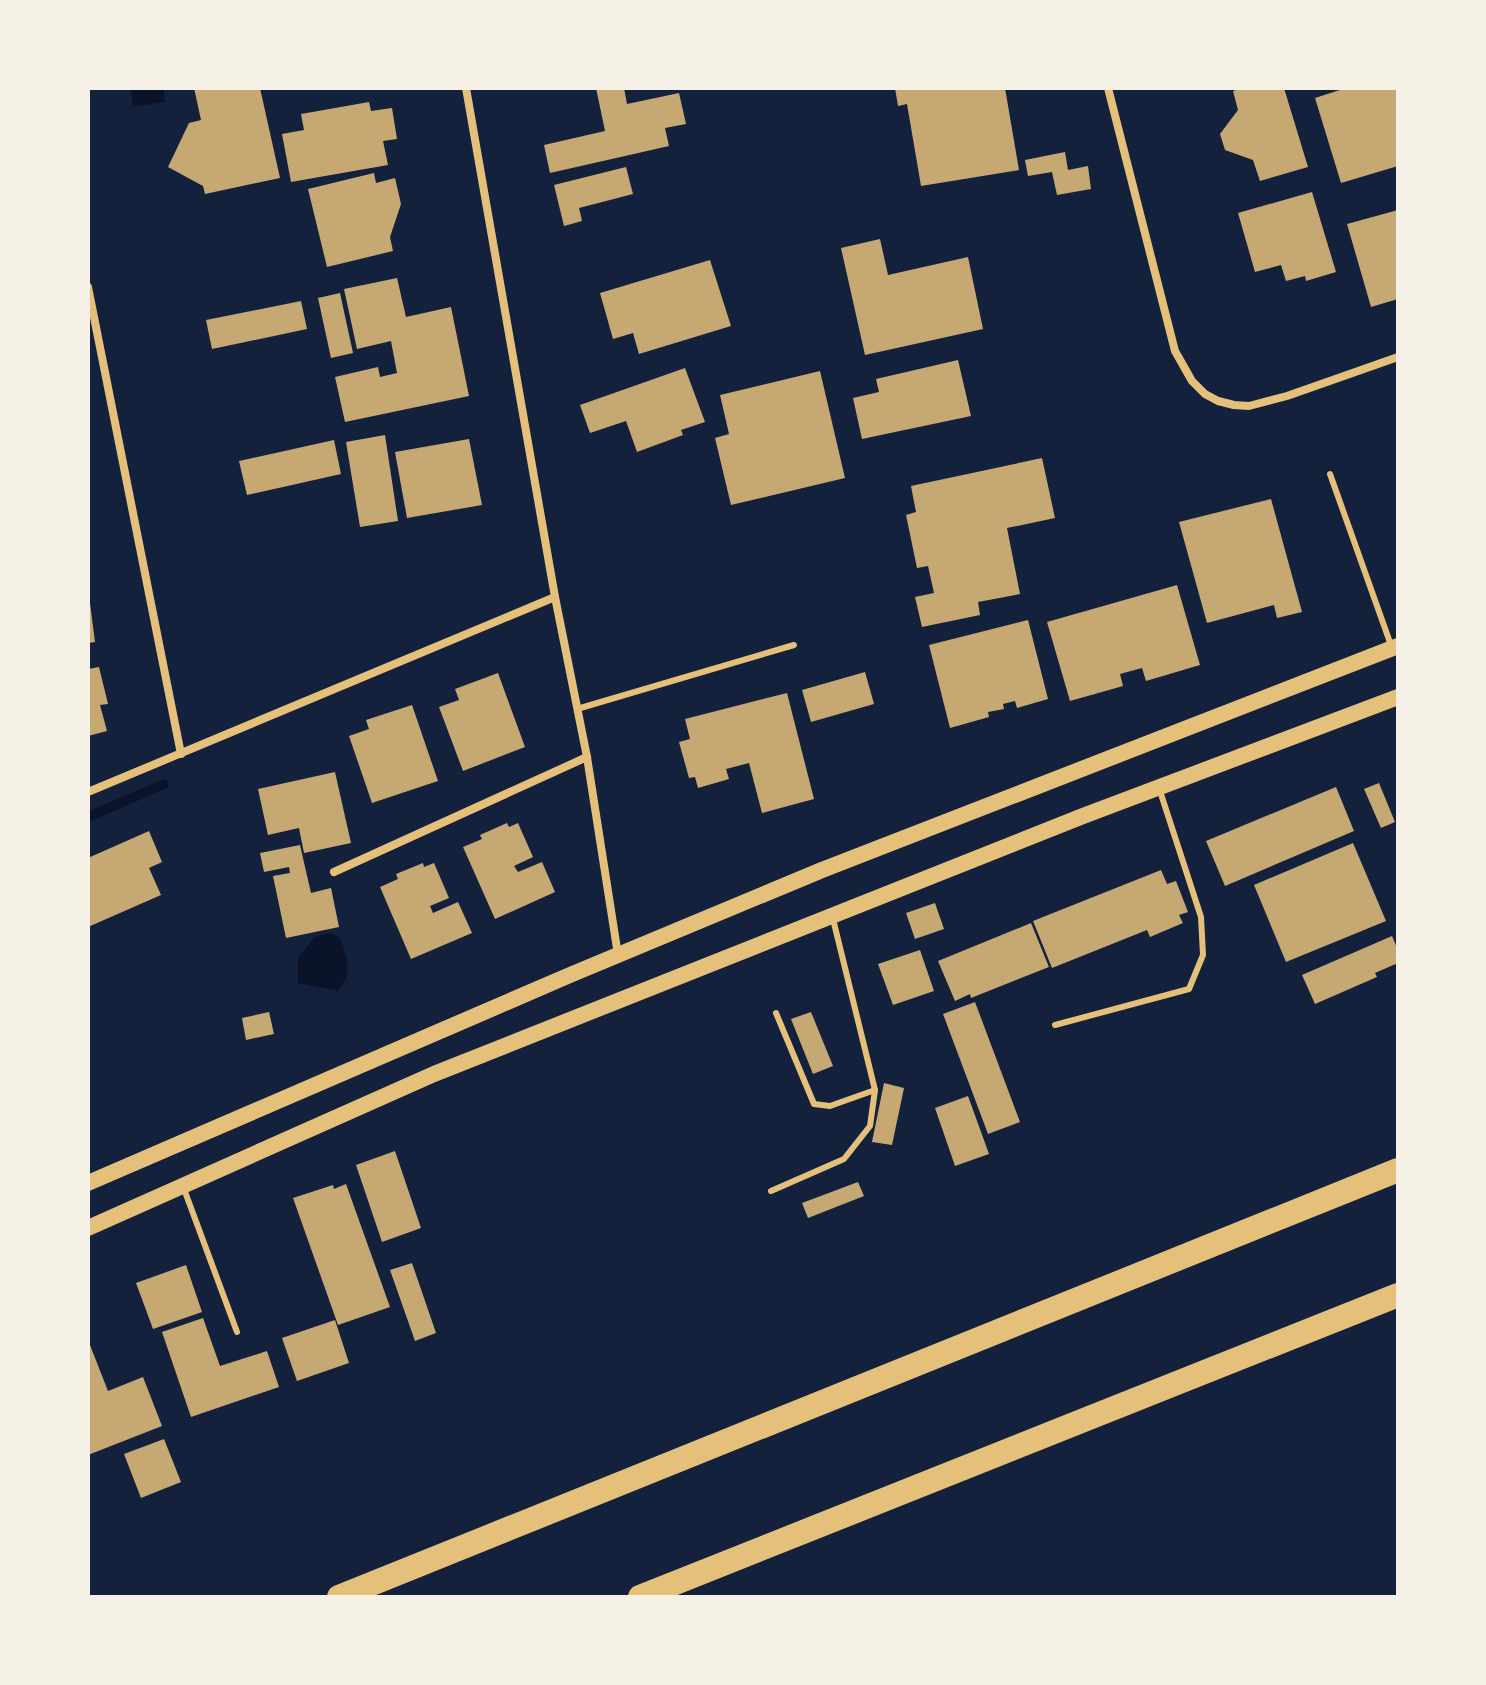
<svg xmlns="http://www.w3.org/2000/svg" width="1486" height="1685" viewBox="0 0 1486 1685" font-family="'Titillium Web',sans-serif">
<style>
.water{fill:#0b132b}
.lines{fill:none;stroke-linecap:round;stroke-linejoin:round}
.stream{stroke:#0b132b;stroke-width:10}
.building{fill:#c6a872}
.service{stroke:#e5c07b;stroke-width:6}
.minor{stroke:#e5c07b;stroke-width:8}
.secondary{stroke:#e5c07b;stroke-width:16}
.motorway{stroke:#e5c07b;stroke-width:24}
</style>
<rect width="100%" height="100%" fill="#14213d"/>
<!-- water -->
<g class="water">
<path d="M131,88H163L165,102L133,107Z"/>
<path d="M329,933L339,936C345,948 350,966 346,978C344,983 341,987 338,991L298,983V957L315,937Z"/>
</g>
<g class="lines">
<!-- stream -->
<path class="stream" d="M88,817L164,784"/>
</g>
<!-- building -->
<g class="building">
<path d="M194,88H260L280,178L205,194L203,186L168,167L189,123L201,120Z"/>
<path d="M596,88H624L627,104L679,93L686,124L665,128L669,146L550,173L544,145L605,131Z"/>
<path d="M895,88H1005L1019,170L921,186L907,104L898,106Z"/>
<path d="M1243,88H1284L1308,167L1260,181L1253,160L1225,150L1220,134L1238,110L1233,91Z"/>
<path d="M1346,88H1398V166L1341,183L1315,98Z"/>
<path d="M369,102L371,111L392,108L397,139L383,141L388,165L291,182L282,134L304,130L301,114Z"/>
<path d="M1065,152L1068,170L1088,166L1091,189L1057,195L1052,172L1028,176L1025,160Z"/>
<path d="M626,167L633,194L579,208L582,221L564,226L554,185Z"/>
<path d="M374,173L376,183L395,178L401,204L390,237L393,251L327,267L308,189Z"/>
<path d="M1312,192L1336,272L1306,281L1305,276L1286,281L1281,265L1255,272L1238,213Z"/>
<path d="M1398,210V299L1371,307L1347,224Z"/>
<path d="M880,239L888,275L968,257L983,329L865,355L841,248Z"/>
<path d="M710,260L731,326L639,354L633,333L613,339L600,293Z"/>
<path d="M397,278L406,317L451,307L469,396L345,422L335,377L378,367L380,377L397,373L391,341L357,349L344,289Z"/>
<path d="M340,293L353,353L331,358L318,298Z"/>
<path d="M301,301L307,329L212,349L206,320Z"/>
<path d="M958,360L971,416L862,439L853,398L879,392L876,379Z"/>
<path d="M685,368L705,422L681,430L683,435L637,452L626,421L590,433L580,405Z"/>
<path d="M820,371L845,478L731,505L715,438L729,434L720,395Z"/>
<path d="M385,435L398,521L360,527L346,442Z"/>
<path d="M469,439L482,505L407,518L395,452Z"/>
<path d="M334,440L341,474L247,495L239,461Z"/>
<path d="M1042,458L1055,518L1007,528L1020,594L978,602L980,615L922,627L915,597L934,593L928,566L917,568L906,515L916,512L911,486Z"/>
<path d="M1271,499L1302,612L1277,618L1274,605L1207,623L1179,522Z"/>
<path d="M1177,585L1200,665L1146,681L1142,668L1120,674L1123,686L1070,701L1047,622Z"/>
<path d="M88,603H90L95,642L88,643Z"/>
<path d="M1028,620L1048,699L1017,708L1015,701L1003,704L1004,709L988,712L989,717L950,728L929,645Z"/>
<path d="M99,667L108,704L100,705L107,731L88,736V669Z"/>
<path d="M865,672L874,704L811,722L802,690Z"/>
<path d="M498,673L525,747L463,771L439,707L459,700L455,689Z"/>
<path d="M787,693L814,799L762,813L749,763L726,769L729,779L698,788L695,777L689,778L679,742L690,739L685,719Z"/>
<path d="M412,705L438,781L372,803L349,736L369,729L366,720Z"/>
<path d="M335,772L351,843L304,853L299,828L268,835L258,789Z"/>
<path d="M1379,783L1395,822L1381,828L1364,789Z"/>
<path d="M1336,787L1354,831L1225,886L1206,841Z"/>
<path d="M507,823L509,827L518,823L533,857L514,866L518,872L542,862L555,892L495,919L463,847L482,839L480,835Z"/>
<path d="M149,831L162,862L149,868L161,895L88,927V858Z"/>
<path d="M1353,843L1386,921L1286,962L1254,885Z"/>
<path d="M300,845L311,893L331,888L339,927L286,938L273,876L290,873L289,867L264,872L260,853Z"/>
<path d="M423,863L424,867L434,863L449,898L430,906L433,913L458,902L472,933L411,959L380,887L398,879L396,874Z"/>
<path d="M1161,870L1167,884L1176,881L1188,912L1179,915L1183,923L1150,937L1147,930L1052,968L1033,921Z"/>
<path d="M935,903L944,929L915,939L906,913Z"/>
<path d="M1031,923L1049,967L971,998L970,994L955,1001L938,961Z"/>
<path d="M1392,936L1398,950V963L1375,973L1377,977L1315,1004L1302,975Z"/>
<path d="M920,950L934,991L893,1005L878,964Z"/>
<path d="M975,1002L1020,1122L988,1134L943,1014Z"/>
<path d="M269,1012L274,1034L246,1040L242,1018Z"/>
<path d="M811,1012L833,1066L813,1074L791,1019Z"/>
<path d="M884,1083L904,1088L892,1145L872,1142Z"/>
<path d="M968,1096L989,1154L955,1166L935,1108Z"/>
<path d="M395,1151L421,1228L382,1242L356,1165Z"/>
<path d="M858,1182L864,1196L808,1218L802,1203Z"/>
<path d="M346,1184L390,1307L338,1325L293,1198L333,1185L334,1189Z"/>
<path d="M412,1263L436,1333L415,1341L390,1270Z"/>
<path d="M186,1265L202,1312L153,1329L136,1283Z"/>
<path d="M203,1318L220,1366L267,1351L279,1387L191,1417L162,1332Z"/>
<path d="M335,1320L349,1363L297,1381L282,1338Z"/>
<path d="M88,1340L108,1391L143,1377L162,1426L88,1455Z"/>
<path d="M164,1439L181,1482L141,1498L124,1454Z"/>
</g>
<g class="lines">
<!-- service -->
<g class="service">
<path d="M1330,474L1392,648"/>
<path d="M577,709L794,645"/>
<path d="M776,1013L814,1104L830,1106L875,1090"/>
<path d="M1055,1025L1189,989L1203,955L1201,917L1160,791"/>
<path d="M184,1189L237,1332"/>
<path d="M771,1191L844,1159L870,1126L875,1090L833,919"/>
</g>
<!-- minor -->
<g class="minor">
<path d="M466,88L555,597L587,757L618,955"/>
<path d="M1108,88L1175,351L1192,381L1205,394L1218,401L1234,405L1249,406L1287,396L1398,357"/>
<path d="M88,287L181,754"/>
<path d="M88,792L555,597"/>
<path d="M334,872L587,757"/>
</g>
<!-- secondary -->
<g class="secondary">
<path d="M88,1183L570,975L822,870L1398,646"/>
<path d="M88,1228L434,1074L1083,816L1398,697"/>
</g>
<!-- motorway -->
<g class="motorway">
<path d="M339,1597L1398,1170"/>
<path d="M640,1597L1398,1295"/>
</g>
</g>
<!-- border -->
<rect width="1486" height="1685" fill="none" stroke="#f6f1e7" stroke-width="180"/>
</svg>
